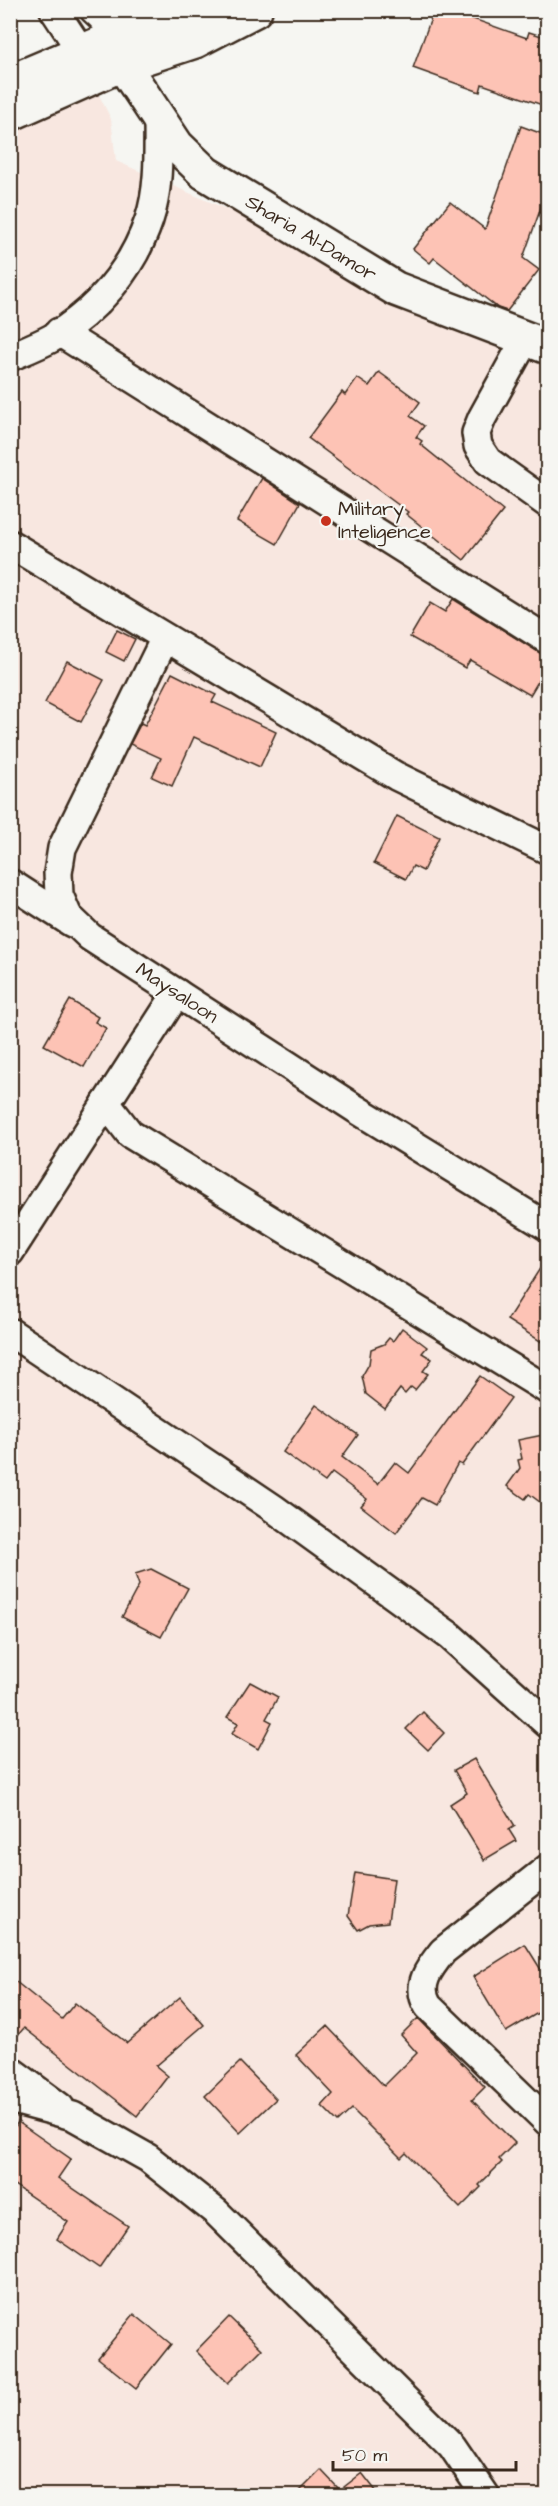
<svg xmlns="http://www.w3.org/2000/svg" width="558" height="2506" viewBox="0 0 558 2506" font-family="'Architects Daughter',sans-serif">
<style>
.built{fill:#f8e7e0}
.building{fill:#fdc3b5;stroke:#3b2a1e;stroke-width:1.5}
.lines{fill:none;stroke-linecap:round;stroke-linejoin:round}
.minor-casing{stroke:#3b2a1e;stroke-width:32}
.tertiary-casing{stroke:#3b2a1e;stroke-width:38}
.minor{stroke:#f6f6f2;stroke-width:27}
.tertiary{stroke:#f6f6f2;stroke-width:33}
.poi-dot{fill:#c8321e;stroke:#f6f6f2;stroke-width:2}
.labels{text-anchor:middle;dominant-baseline:central;stroke-width:4.5;stroke-linejoin:round;paint-order:stroke}
.street-label{font-size:20px;fill:#3b2a1e;stroke:#f6f6f2}
.poi-label{font-size:20px;fill:#3b2a1e;stroke:#f6f6f2;text-anchor:start}
</style>
<rect width="100%" height="100%" fill="#f6f6f2"/>
<filter id="ink" filterUnits="userSpaceOnUse"><feTurbulence type="fractalNoise" baseFrequency=".0167" numOctaves="2"/><feDisplacementMap in="SourceGraphic" scale="12" xChannelSelector="R" yChannelSelector="G"/><feConvolveMatrix kernelMatrix="1 2 1 2 8 2 1 2 1" color-interpolation-filters="sRGB"/></filter>
<g filter="url(#ink)">
<!-- built -->
<path class="built" d="M88,73L111,119L116,161L547,349L548,2495L11,2496L10,103Z"/>
<!-- building -->
<g class="building">
<path d="M434,10H448L527,38L529,32L548,38V107L482,84L480,92L413,68Z"/>
<path d="M521,126L548,136V204L543,202L523,258L539,270L507,311L498,308L434,258L430,263L413,249L450,202L485,229Z"/>
<path d="M379,372L420,402L410,416L424,426L416,437L422,441L420,444L503,511L464,560L406,514L408,512L308,438L342,392L345,395L357,378L369,386Z"/>
<path d="M262,478L300,503L277,544L237,521Z"/>
<path d="M453,599L540,653L548,656V665L530,695L470,660L465,668L410,637L430,603L445,612Z"/>
<path d="M117,630L135,639L124,661L106,652Z"/>
<path d="M67,661L104,680L81,722L45,703Z"/>
<path d="M172,673L216,695L212,702L276,732L260,767L194,737L172,786L152,777L161,758L130,744L141,723L145,725Z"/>
<path d="M397,816L439,837L423,871L413,866L406,879L374,863Z"/>
<path d="M70,1000L98,1017L95,1022L106,1028L84,1067L44,1045Z"/>
<path d="M548,1256V1346L507,1320Z"/>
<path d="M402,1328L427,1347L422,1353L432,1359L423,1371L428,1374L415,1390L411,1387L405,1394L400,1389L385,1409L366,1394L362,1376L369,1364L371,1349L384,1344L389,1338L393,1341Z"/>
<path d="M480,1376L511,1398L462,1465L458,1463L435,1505L422,1498L396,1533L361,1506L367,1499L332,1473L325,1482L283,1452L316,1405L358,1435L342,1457L378,1484L395,1462L409,1473Z"/>
<path d="M548,1434V1508L529,1494L525,1499L507,1486L520,1468L518,1460L522,1459L518,1440Z"/>
<path d="M151,1569L188,1588L161,1637L122,1617L139,1585L135,1574Z"/>
<path d="M250,1682L278,1697L266,1719L272,1722L258,1749L232,1734L238,1723L227,1717Z"/>
<path d="M423,1712L444,1733L428,1750L406,1729Z"/>
<path d="M474,1759L515,1826L509,1830L516,1841L484,1860L450,1804L467,1793L454,1770Z"/>
<path d="M355,1873L394,1879L388,1922L369,1924L358,1930L348,1916Z"/>
<path d="M525,1944L548,1981V2007L506,2032L473,1977Z"/>
<path d="M10,1977L62,2019L75,2003L127,2043L180,1997L204,2025L156,2066L168,2076L137,2116L24,2028L10,2044Z"/>
<path d="M418,2018L485,2087L472,2100L515,2143L499,2159L502,2162L479,2185L481,2187L460,2208L406,2153L401,2158L352,2109L338,2122L322,2106L333,2094L296,2055L327,2026L384,2086L417,2053L401,2035Z"/>
<path d="M240,2062L276,2099L240,2133L205,2096Z"/>
<path d="M18,2122L71,2159L58,2178L128,2226L99,2268L57,2239L68,2222L10,2182V2134Z"/>
<path d="M134,2314L171,2344L136,2388L98,2358Z"/>
<path d="M229,2317L262,2349L228,2383L196,2351Z"/>
<path d="M321,2470L340,2490L362,2473L380,2496H295Z"/>
</g>
<g class="lines">
<defs>
<g id="minor">
<path d="M54,10L81,51L99,57"/>
<path d="M94,10C110,24 116,35 121,55"/>
<path d="M59,332L548,640"/>
<path d="M525,340L482,418L476,433L478,446L488,461L548,504"/>
<path d="M10,357C24,351 39,345 52,338C97,310 132,270 149,220C160,187 158,149 158,115"/>
<path d="M10,544L396,776L548,850"/>
<path d="M165,638L62,848L58,873L59,895L68,916L90,937L356,1109L548,1227"/>
<path d="M10,883L72,923"/>
<path d="M106,1103L130,1134L548,1390"/>
<path d="M10,1252L177,993"/>
<path d="M10,1332L273,1508L450,1636L548,1724"/>
<path d="M548,1868L443,1951C430,1967 415,1985 428,2006L548,2122"/>
<path d="M10,2070L60,2107"/>
<path d="M10,2099L73,2116L148,2158L216,2212L452,2446L486,2496"/>
</g>
<g id="tertiary">
<path d="M123,65L177,146L205,173L396,289L548,347"/>
<path d="M10,82L142,26L200,10"/>
<path d="M10,114L116,67L195,41L255,10"/>
</g>
</defs>
<!-- minor casing -->
<use href="#minor" class="minor-casing"/>
<!-- tertiary casing -->
<use href="#tertiary" class="tertiary-casing"/>
<!-- minor -->
<use href="#minor" class="minor"/>
<!-- tertiary -->
<use href="#tertiary" class="tertiary"/>
</g>
</g>
<!-- markers -->
<circle class="poi-dot" cx="326" cy="521" r="6"/>
<g class="labels">
<!-- street labels -->
<g class="street-label">
<text transform="translate(311 238) rotate(31)">Sharia Al-Damor</text>
<text transform="translate(177 993) rotate(33)">Maysaloon</text>
</g>
<!-- poi labels -->
<g class="poi-label">
<text x="338" y="509">Military<tspan x="338" dy="23">Inteligence</tspan></text>
</g>
</g>
<!-- margin -->
<rect width="558" height="2506" fill="none" stroke="#f6f6f2" stroke-width="36"/>
<rect x="18" y="18" width="522" height="2470" fill="none" stroke="#3b2a1e" stroke-width="2" filter="url(#ink)"/>
<!-- scale -->
<path d="M333 2461v9h183v-9" fill="none" stroke="#3b2a1e" stroke-width="3"/>
<text x="342" y="2461" font-size="18" fill="#3b2a1e" stroke="#f6f6f2" stroke-width="4.5" paint-order="stroke">50 m</text>
</svg>
